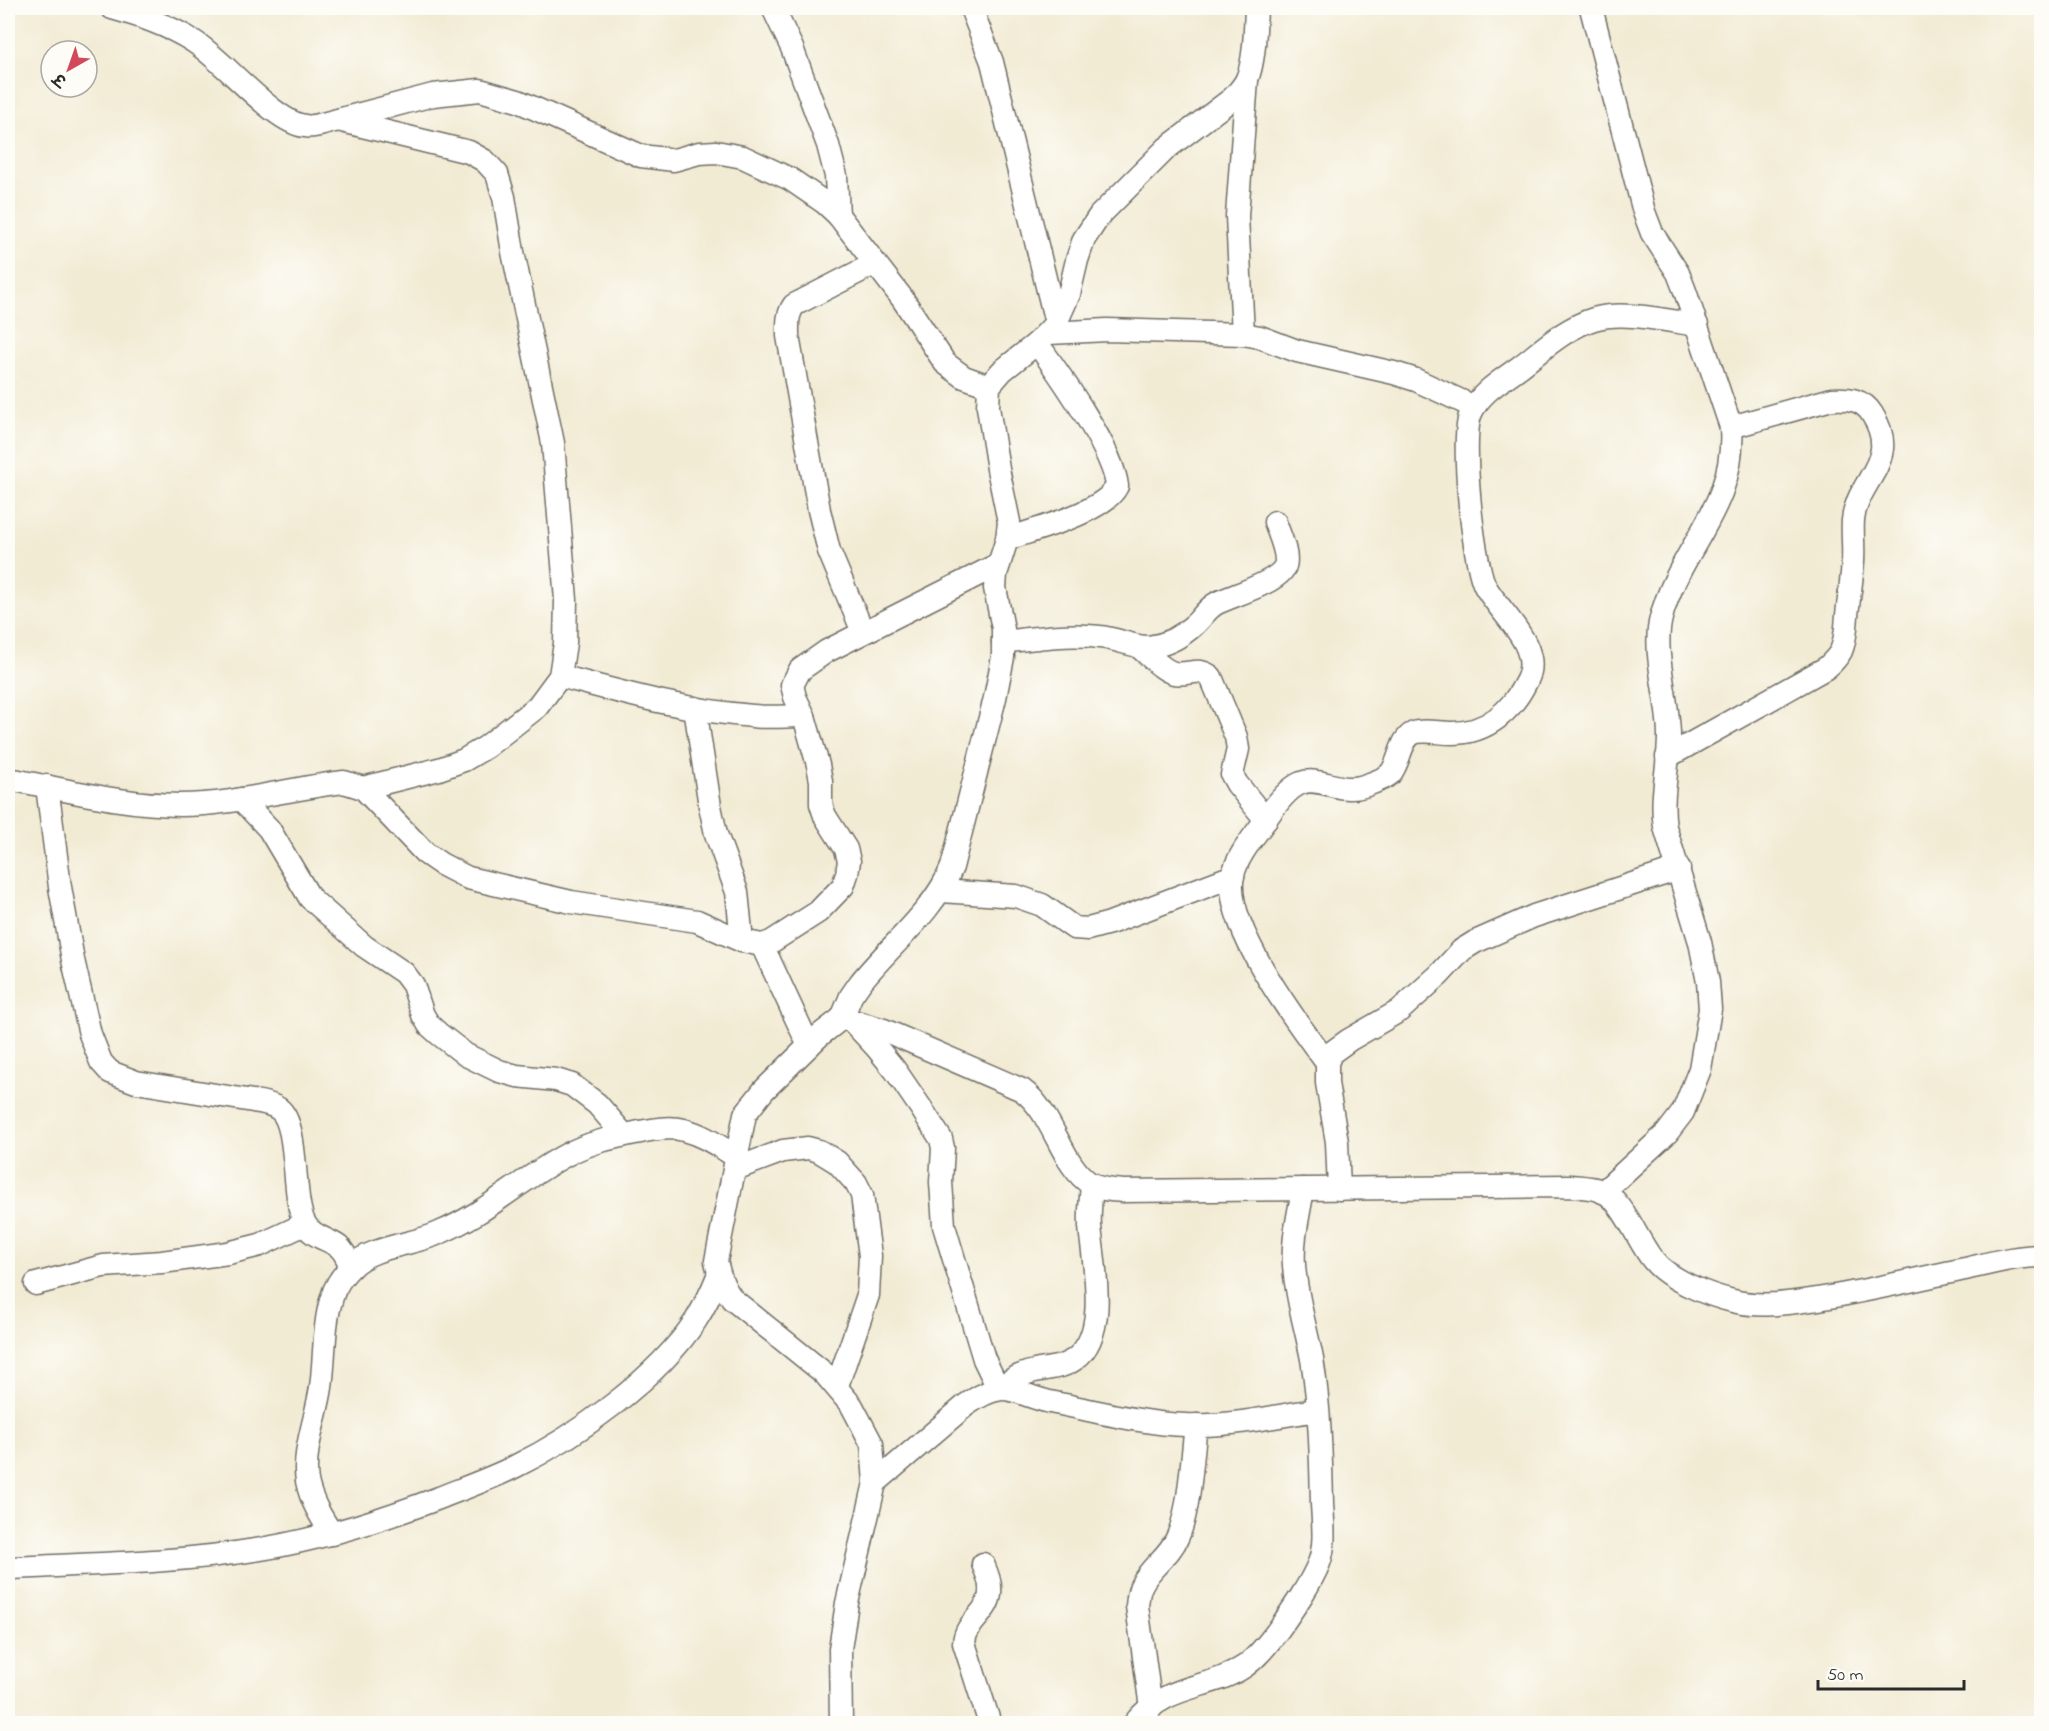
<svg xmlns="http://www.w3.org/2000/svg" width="2049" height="1731" viewBox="0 0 2049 1731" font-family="'Indie Flower','Playpen Sans Deva',sans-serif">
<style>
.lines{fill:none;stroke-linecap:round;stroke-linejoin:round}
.street-casing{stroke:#716e66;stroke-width:25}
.street{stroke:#fff;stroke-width:22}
</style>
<rect width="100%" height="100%" fill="#fdfcf7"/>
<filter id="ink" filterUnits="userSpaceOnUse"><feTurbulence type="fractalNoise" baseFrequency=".0167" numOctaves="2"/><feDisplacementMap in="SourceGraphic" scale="12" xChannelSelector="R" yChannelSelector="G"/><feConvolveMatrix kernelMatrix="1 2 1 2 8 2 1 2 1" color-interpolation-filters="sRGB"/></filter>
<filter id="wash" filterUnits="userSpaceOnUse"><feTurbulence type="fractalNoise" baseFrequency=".008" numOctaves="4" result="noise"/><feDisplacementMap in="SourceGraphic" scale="24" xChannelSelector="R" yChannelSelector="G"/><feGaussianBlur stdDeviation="1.35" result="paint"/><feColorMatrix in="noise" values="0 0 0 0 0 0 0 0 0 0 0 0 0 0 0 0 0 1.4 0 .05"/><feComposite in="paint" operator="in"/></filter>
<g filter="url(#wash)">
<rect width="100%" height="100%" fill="#f2ebd4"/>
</g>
<g filter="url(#ink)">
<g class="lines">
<defs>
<g id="street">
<path d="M112,8C140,16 168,25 193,41C223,59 274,123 305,126C310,127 315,126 319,125L433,95L480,90L518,101L641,156L674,160L699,153L716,152L743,157L790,179L825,203L838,215L902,298L945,363L964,377L989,386"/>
<path d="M773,8L792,48L828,145L836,176L838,215"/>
<path d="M971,8L992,62L1056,323"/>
<path d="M1591,8L1644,212L1652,233L1678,273L1685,291L1731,427C1737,507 1679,548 1661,618C1652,653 1669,699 1669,736C1669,767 1660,796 1665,827L1700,942L1708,982L1710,1009L1700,1069L1683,1112L1667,1133L1603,1192"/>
<path d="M338,120L469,152L485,161L497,174L504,197L513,252L553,443L566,600L565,643L560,676L537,707L486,747L464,760L439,769L363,788"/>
<path d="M1049,333L1107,330L1243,334L1260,337L1297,351L1394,373L1416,380L1474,407"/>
<path d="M1243,334L1237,216L1247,80"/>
<path d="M1007,539C1034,530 1105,512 1117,486C1113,449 1060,375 1037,343"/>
<path d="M863,632L829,551L819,510L788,336C788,323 787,315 794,305L874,264"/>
<path d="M1003,642C1035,638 1068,633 1100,637C1115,638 1136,648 1149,647C1166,645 1182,636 1194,625C1202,618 1207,608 1217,603C1233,595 1278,583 1285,566C1289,554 1279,534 1275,522"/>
<path d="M1139,647C1149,655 1162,670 1174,673C1188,676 1199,666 1211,677L1236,737L1238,749L1232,775L1237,784L1266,820"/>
<path d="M560,676C624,693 687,711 753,716C770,718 787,716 804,716"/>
<path d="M695,708L710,806L716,834L737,892L742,941"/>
<path d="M1667,757L1826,668C1832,663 1837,658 1841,651C1846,640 1846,627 1847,615C1849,597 1852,579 1853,561C1854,547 1852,533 1853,520C1857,479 1902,461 1872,414C1863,399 1848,398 1832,399L1731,427"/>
<path d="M8,779C65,789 121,805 180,805C235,805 289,788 344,782L363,788L425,853L441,864L468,878L571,902L697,921L742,941L762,945L771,942L818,912L843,886L847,874L849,861L846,849L825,816L821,804V781L818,765L804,716L795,697L792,685L800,670L827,651L999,564"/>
<path d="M47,786L60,887L73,960L90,1034L101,1062L110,1072L136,1082L253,1101C261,1102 272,1104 279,1109C300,1125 291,1198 305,1224C312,1237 329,1239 339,1247C345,1252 348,1260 351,1267"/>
<path d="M241,799L269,829L310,898L364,946L404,973L413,985L423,1015L429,1025L439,1034L466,1055L499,1071L517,1076L556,1080L572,1085L597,1104L624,1135"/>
<path d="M941,891L1016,896L1042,905L1074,928L1088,929L1110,923L1233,876"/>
<path d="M762,945L809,1046"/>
<path d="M842,1018L851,996L860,983C890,945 934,912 952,867L995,698L1003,657V629L995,588L996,574L1007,539L1009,522L998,469L988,407L989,386L1002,371L1037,343L1056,323L1069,294L1077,260L1084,239L1100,215L1167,148L1233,98C1238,92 1244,86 1247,79C1255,60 1255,28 1256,8"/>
<path d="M852,1021L877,1048L895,1070L921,1108L941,1139L943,1148L941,1182L944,1226L984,1359L998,1388C1010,1381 1021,1373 1035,1371C1049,1368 1063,1368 1075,1359C1110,1333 1093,1263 1090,1226C1089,1212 1091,1198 1092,1184"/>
<path d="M1327,1063C1298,1024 1222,924 1233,875C1237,857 1252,839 1262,825C1271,811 1286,789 1301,783C1320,776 1340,794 1364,786C1372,783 1383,780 1390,774C1401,762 1400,735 1417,732C1428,730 1441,733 1452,733C1487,733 1512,711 1527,680C1544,646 1497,611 1484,584C1473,558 1460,437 1471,413C1480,392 1504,379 1521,366C1543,349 1567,327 1594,319C1623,310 1667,321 1697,325"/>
<path d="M735,1169L783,1151L808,1148L819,1151L837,1162L856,1183L862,1195L870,1256L868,1295L837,1386"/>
<path d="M1339,1189L1337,1142L1327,1083V1063L1331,1053L1349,1040L1399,1011L1439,975L1462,950L1475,942L1534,916L1679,869"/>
<path d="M36,1284L103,1266L162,1262L228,1253L260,1245L305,1224"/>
<path d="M875,1483L966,1405C1009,1375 1012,1395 1055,1403C1096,1411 1145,1424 1186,1425C1229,1427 1274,1416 1317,1410"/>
<path d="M332,1534C321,1517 311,1501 307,1481C302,1451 317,1417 321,1387C325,1358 323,1326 332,1297C335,1286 343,1275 351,1267C371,1246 413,1245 439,1233C485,1214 523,1178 566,1155C588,1143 611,1138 635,1133C651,1130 668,1126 684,1130C704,1135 720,1147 737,1157"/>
<path d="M983,1564C986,1571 990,1580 990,1587C993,1612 965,1620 964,1643L990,1724"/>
<path d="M8,1568C91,1564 177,1563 261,1549C322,1539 381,1520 439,1498C464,1488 490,1479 514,1467C576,1437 658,1378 696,1320C705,1306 712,1291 718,1276"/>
<path d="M1151,1708L1137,1606C1138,1598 1138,1591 1142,1584C1151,1566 1170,1556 1178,1536C1190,1509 1192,1456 1196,1425"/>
<path d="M841,1724L840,1649L847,1603L875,1483L872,1444L852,1406L824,1373L732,1299C723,1287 719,1276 716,1261L745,1114L764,1090L820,1035L842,1018L884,1030L1022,1090C1054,1113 1061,1166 1091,1184C1101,1190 1113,1190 1123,1191L1570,1186C1580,1187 1592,1187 1602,1191C1623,1200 1638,1242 1653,1260C1669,1280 1708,1295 1733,1301C1762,1308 1789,1303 1818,1299C1868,1291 1917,1279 1965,1269C1991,1263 2016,1256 2042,1256"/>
<path d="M1134,1724C1166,1682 1209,1691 1245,1666C1259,1656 1269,1642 1279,1629C1293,1609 1310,1585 1319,1563C1326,1545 1323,1523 1322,1504C1321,1456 1320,1407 1312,1359C1306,1328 1296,1297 1294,1265C1292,1240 1299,1214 1303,1189"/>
</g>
</defs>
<!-- street casing -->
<use href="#street" class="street-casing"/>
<!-- street -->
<use href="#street" class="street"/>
</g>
</g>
<!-- margin -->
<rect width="2049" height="1731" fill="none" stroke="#fdfcf7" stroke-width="30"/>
<!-- north arrow -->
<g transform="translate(69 69) rotate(220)"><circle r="28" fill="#fdfcf7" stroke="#a9a8a5" stroke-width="1.5"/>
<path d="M0-4.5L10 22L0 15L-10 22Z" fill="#d1495b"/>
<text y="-9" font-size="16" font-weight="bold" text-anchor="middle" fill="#2b2b2b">उ</text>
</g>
<!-- scale -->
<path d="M1818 1680v9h146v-9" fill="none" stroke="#2b2b2b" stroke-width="3"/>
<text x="1827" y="1680" font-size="18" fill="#2b2b2b" stroke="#fdfcf7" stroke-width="4.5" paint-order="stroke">50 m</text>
</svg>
